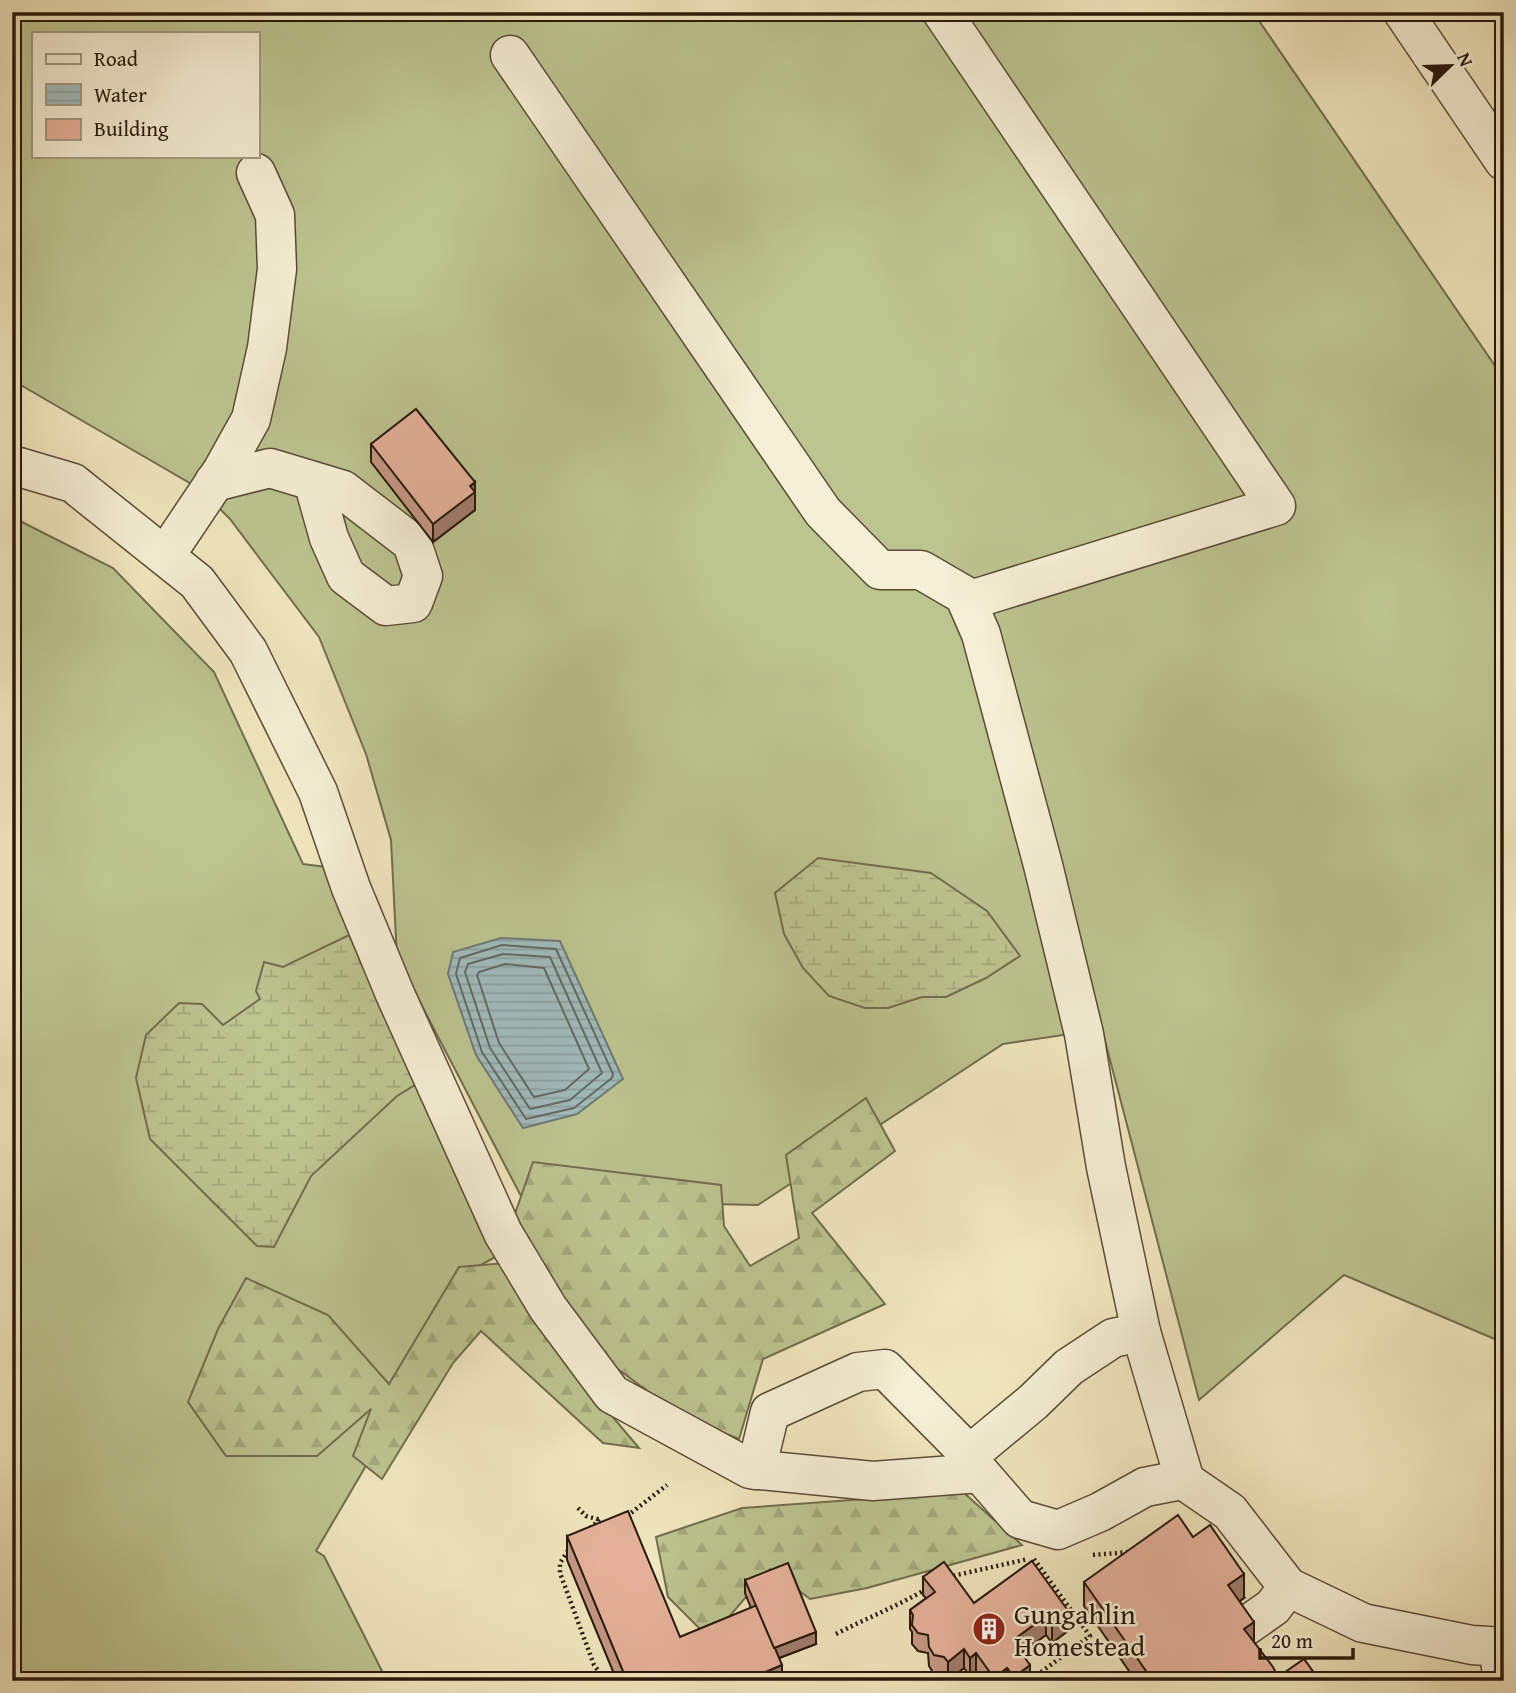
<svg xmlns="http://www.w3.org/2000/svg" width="1516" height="1693" viewBox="0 0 1516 1693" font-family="'Gentium Book Plus',serif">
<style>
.grass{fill:#bcc490;stroke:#726e4d;stroke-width:2;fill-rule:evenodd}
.forest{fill:url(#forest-firs);stroke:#726e4d;stroke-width:2}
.wetland{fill:url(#wetland-marsh);stroke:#726e4d;stroke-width:2}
.water{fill:url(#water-rules);stroke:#717a75;stroke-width:2}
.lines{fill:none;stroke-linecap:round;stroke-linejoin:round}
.shore{stroke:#646a64;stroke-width:2}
.minor-casing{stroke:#5a4c37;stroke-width:41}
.path{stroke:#28180a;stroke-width:4.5;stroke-dasharray:2 3.5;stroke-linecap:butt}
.minor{stroke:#f5efd5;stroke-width:38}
.wall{fill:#c59884;stroke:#28180a;stroke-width:2}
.shaded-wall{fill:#a07c6c;stroke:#28180a;stroke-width:2}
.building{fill:#e5b19a;stroke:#28180a;stroke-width:2}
.labels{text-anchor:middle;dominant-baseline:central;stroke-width:5;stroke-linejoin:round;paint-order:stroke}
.poi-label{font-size:28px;fill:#28180a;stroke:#f5efd5;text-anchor:start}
</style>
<defs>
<pattern id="forest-firs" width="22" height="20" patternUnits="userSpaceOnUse" patternTransform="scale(1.75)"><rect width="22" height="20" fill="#bcc490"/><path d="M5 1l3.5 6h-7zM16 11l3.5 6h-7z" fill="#a2a87b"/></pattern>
<pattern id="wetland-marsh" width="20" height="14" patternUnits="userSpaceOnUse" patternTransform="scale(1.75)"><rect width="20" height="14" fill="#bcc490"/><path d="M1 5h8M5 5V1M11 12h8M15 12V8" fill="none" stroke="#a2a87b"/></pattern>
<pattern id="water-rules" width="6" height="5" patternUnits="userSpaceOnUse" patternTransform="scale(1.75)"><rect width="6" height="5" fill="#a1bcbd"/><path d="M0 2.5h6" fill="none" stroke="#8ba1a1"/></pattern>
</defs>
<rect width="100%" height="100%" fill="#f0e6be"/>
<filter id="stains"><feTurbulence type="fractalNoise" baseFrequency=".00286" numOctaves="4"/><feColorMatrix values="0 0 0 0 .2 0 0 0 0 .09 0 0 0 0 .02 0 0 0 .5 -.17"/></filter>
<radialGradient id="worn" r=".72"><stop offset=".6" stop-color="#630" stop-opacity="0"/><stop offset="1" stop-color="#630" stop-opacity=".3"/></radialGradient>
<!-- grass -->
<g class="grass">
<path d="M12,12H1253L1504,379V1343L1344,1275L1199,1400L997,628L1070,1034L1003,1044L758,1205L523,1200L397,958L391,840L366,754L319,637L230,519L200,489L12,380ZM33,33H257V156H33Z"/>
<path d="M12,517L113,568L214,672L303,864L326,867L499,1255L477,1267L418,1377L316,1551L324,1556L387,1681H12Z"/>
</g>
<!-- forest -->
<g class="forest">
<path d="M866,1098L895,1151L812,1213L885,1304L763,1359L739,1439L683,1417L600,1356L509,1231L533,1162L721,1185L724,1226L750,1266L799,1238L786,1155Z"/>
<path d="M506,1263L562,1357L639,1448L603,1443L481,1331L453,1363L382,1479L353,1456L371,1409L317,1456H226L188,1402L218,1329L246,1278L328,1315L389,1384L459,1267Z"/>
<path d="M963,1492L1022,1545L867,1588L810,1599L770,1569L710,1639L668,1597L656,1537L742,1508Z"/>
</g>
<!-- wetland -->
<g class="wetland">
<path d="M818,858L931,873L987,911L1020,956L986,978L946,997H922L888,1008H865L829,996L803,968L784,934L775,893Z"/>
<path d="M349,935L418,1083L397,1096L311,1176L274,1247L257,1246L150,1139L136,1078L146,1035L179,1003L202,1004L223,1025L260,999L256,991L264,962L283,967Z"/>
</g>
<!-- water -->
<path class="water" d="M501,938L560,941L623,1079L577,1114L523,1128L476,1055L448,974L453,952Z"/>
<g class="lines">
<!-- shore -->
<g class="shore">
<path d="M502,945L556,949L613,1074L612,1078L574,1108L526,1119L482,1052L456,974L460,958Z"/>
<path d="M503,954L550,957L602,1073L570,1100L530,1109L490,1048L465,972L468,964Z"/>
<path d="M505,964L544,968L589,1069L565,1090L534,1097L499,1043L477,975L479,972Z"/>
</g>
<defs>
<g id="minor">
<path d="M942,12L1276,506L967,601"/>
<path d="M1403,12L1504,161"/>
<path d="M510,55L823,512L880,570H921L964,595L981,634L1043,865L1084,1034L1106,1167L1141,1332"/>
<path d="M12,465L73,483L197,582L248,651L318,792L351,888L395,994L503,1233L548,1308L612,1394L750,1469L873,1481L980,1473L1020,1519L1058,1530L1100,1512L1145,1487L1176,1481H1185L1230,1512L1288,1587L1363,1623L1472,1645L1504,1647"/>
<path d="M214,482L270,468L343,490L412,543L423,576L413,603L386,606L346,576L329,538L313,481"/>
<path d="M165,556L222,471L251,419L267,348L277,269L275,215L256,173"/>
<path d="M969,1455L1033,1402L1069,1367L1113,1338L1141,1332L1185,1481"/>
<path d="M756,1470L770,1412L858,1372L885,1369L971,1456L975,1474"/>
<path d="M1246,1626L1273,1607L1288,1587"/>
<path d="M1498,1647L1503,1681"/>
</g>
</defs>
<!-- minor casing -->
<use href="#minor" class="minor-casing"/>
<!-- path -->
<g class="path">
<path d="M578,1508L586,1516L601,1520"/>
<path d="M627,1516L667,1485"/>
<path d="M590,1528L600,1520"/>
<path d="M571,1546L560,1563V1573L594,1665L606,1681"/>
<path d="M1093,1555L1129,1552"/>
<path d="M1034,1559L1090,1636L1037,1675L1041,1681"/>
<path d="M948,1577L1028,1559"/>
<path d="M836,1634C867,1618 898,1606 928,1588"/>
</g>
<!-- minor -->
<use href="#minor" class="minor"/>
</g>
<!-- wall -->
<g class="wall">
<path d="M371,444L475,482V510L433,542L371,462Z"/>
<path d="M567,1536L680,1637L751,1608L745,1593V1580L816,1644L779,1658L782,1681H617L567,1560Z"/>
<path d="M1032,1561L1069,1630L1052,1643L1046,1635L1022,1652L1030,1681H983L976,1671L970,1676L964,1668L948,1680L944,1676L934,1674L929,1666L928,1653L918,1651L912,1644V1632L910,1629V1610L926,1598L923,1595V1577L974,1603Z"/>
<path d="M1084,1582L1244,1598L1240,1601L1254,1642L1278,1677L1320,1681H1136L1084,1606Z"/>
</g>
<!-- shaded-wall -->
<g class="shaded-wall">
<path d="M475,482V510L433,542V524Z"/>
<path d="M1244,1574V1598L1228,1609V1585Z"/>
<path d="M1069,1612V1630L1052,1643V1624Z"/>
<path d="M1046,1616V1635L1022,1652V1664L1018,1667L1016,1638Z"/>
<path d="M1254,1622V1646L1244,1629Z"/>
<path d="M816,1632V1644L774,1660V1648Z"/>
<path d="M964,1649V1668L948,1680V1662Z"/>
<path d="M976,1653V1671L970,1676V1658Z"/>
<path d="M782,1665V1681H744Z"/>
<path d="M1030,1665V1681H1014V1677Z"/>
<path d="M1007,1668V1681H994V1678Z"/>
</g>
<!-- building -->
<g class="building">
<path d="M416,409L475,482L470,486L475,492L433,524L371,444Z"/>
<path d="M628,1511L680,1637L757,1605L782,1665L744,1681H627L567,1536Z"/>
<path d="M1178,1515L1193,1537L1210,1525L1244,1574L1228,1585L1254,1622L1244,1629L1273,1667L1278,1677L1304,1659L1320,1681H1153L1084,1582Z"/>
<path d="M1032,1561L1069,1612L1052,1624L1046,1616L1016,1638L1022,1645L1018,1648L1030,1665L1014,1677L1007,1668L994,1678L976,1653L970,1658L964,1649L948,1662L944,1657L934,1655L929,1647L928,1635L918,1633L912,1625L913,1615L910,1610L935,1592L923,1577L944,1562L974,1603Z"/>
<path d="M788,1563L816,1632L774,1648L745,1580Z"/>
</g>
<!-- icons -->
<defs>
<symbol id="building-disc" viewBox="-11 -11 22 22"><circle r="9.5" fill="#8f2418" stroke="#f5efd5"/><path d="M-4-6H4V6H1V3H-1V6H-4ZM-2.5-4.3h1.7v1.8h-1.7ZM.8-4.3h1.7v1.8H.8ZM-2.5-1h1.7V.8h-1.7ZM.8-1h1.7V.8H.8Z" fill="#fff"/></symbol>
</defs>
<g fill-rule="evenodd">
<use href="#building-disc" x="970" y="1610" width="38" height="38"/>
</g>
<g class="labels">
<!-- poi labels -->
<g class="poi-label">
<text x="1014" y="1613">Gungahlin<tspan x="1014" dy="32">Homestead</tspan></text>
</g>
</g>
<!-- margin -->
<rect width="1516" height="1693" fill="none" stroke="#f0e6be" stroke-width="42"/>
<rect x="14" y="14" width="1488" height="1665" fill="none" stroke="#28180a" stroke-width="3.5"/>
<rect x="21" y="21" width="1474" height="1651" fill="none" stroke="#28180a" stroke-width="2"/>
<!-- legend -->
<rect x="32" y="32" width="228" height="126" fill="#f5efd5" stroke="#a39984" stroke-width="2"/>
<rect x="46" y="54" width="35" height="10" fill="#f5efd5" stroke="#a39984" stroke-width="2"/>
<text x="94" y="66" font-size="21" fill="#28180a">Road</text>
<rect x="46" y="84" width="35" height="21" fill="url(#water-rules)" stroke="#a39984" stroke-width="2"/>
<text x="94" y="102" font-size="21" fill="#28180a">Water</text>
<rect x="46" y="119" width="35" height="21" fill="#e5b19a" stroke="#a39984" stroke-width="2"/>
<text x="94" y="136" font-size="21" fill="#28180a">Building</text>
<!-- north arrow -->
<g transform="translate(1450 66) rotate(67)" stroke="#f5efd5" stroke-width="5" paint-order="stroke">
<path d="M0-5L12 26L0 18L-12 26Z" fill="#28180a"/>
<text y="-10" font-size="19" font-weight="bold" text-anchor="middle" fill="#28180a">N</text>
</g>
<!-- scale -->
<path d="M1260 1648v10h93v-10" fill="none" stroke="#28180a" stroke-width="3.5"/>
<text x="1271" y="1648" font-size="21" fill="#28180a" stroke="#f5efd5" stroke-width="5" paint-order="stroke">20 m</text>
<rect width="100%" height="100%" filter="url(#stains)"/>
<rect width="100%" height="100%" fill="url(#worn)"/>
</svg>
